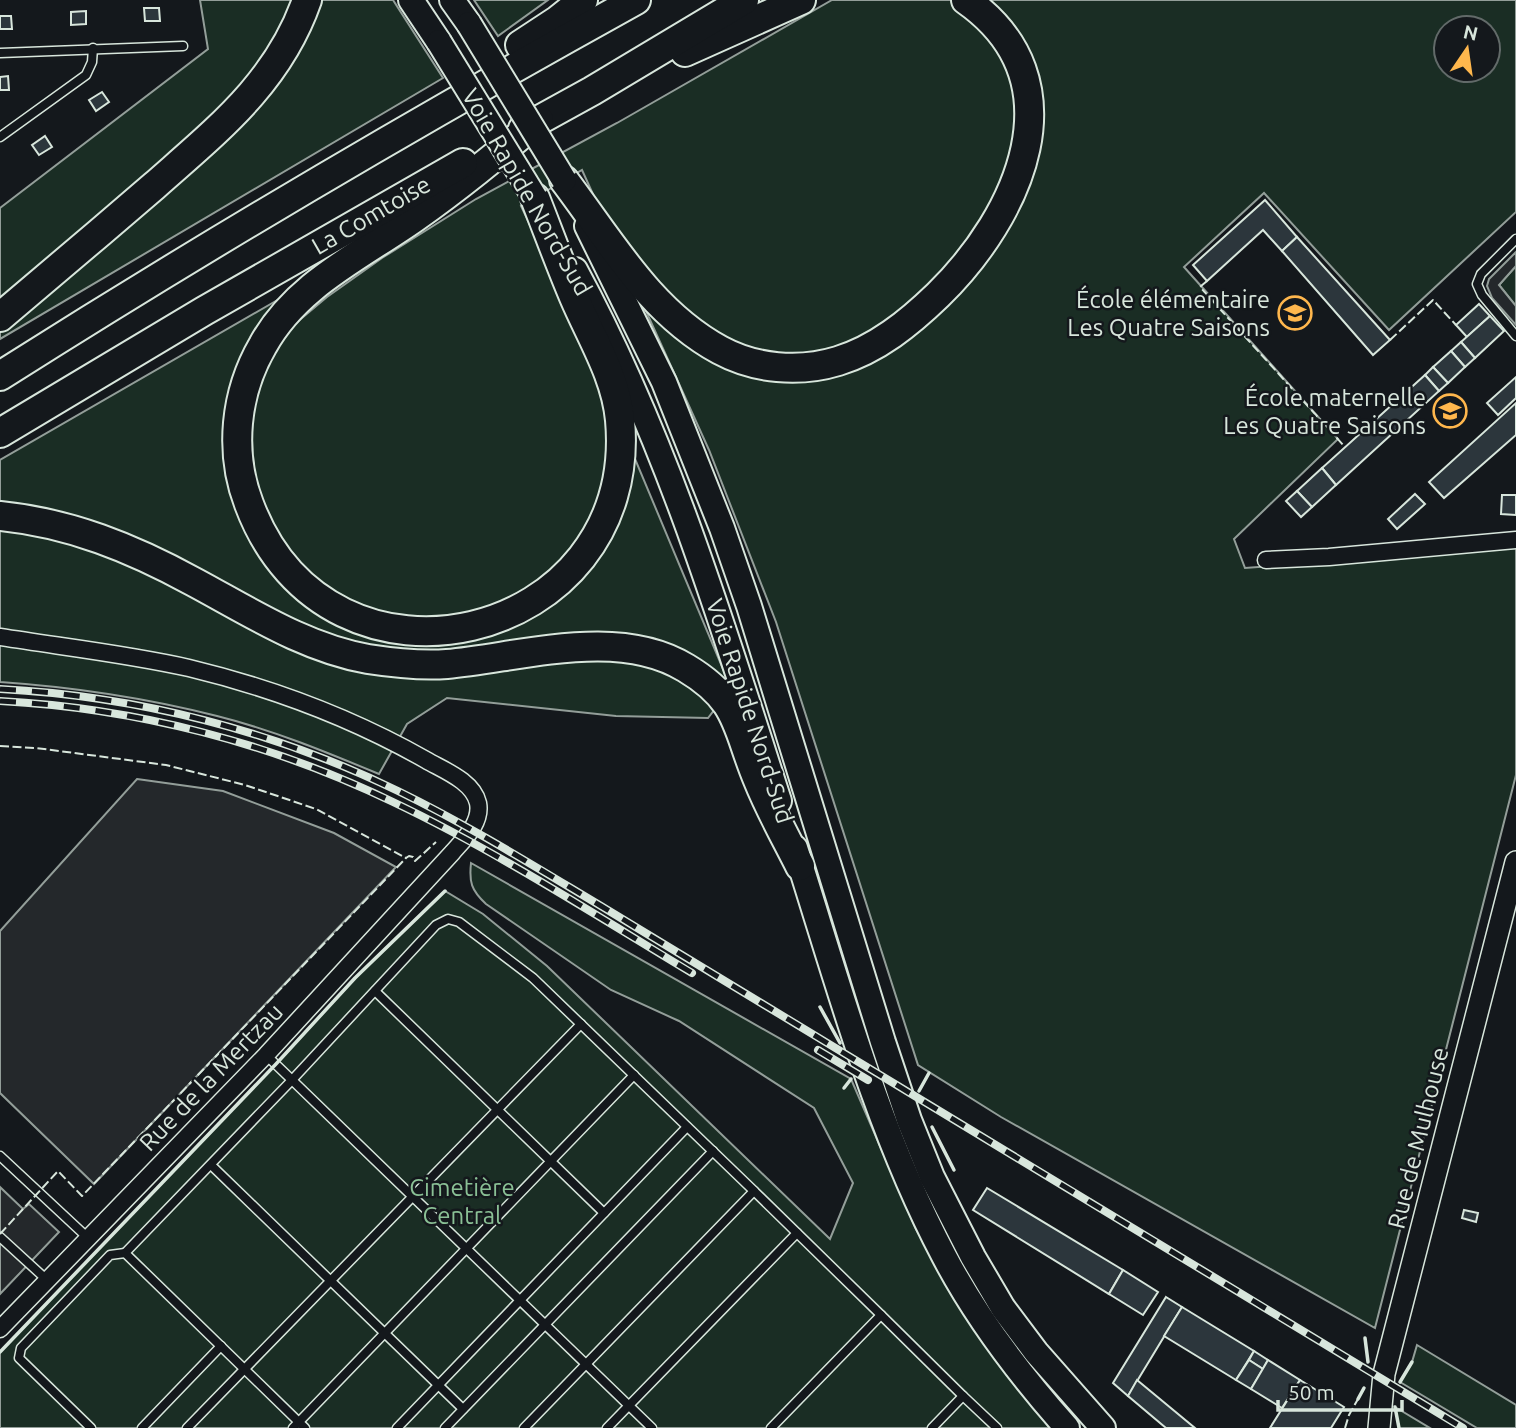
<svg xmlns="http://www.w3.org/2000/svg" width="1516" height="1428" viewBox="0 0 1516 1428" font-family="Ubuntu,sans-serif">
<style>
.green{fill:#1a2d24;stroke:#939e99;stroke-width:2;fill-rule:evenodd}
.parking{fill:#24282b;stroke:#939e99;stroke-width:2}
.building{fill:#2c363c;stroke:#d8e6dc;stroke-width:2}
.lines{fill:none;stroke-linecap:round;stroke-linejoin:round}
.service-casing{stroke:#d8e6dc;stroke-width:11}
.minor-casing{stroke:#d8e6dc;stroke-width:19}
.secondary-casing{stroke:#d8e6dc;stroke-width:24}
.trunk-casing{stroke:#d8e6dc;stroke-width:28}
.motorway-casing{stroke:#d8e6dc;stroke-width:32}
.service{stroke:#14181c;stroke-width:8}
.minor{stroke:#14181c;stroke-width:16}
.secondary{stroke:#14181c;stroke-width:21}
.trunk{stroke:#14181c;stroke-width:24}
.motorway{stroke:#14181c;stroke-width:28}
.rail-casing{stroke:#d8e6dc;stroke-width:8}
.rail{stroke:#14181c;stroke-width:5;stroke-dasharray:16;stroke-linecap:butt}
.trunk-bridge-casing{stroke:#d8e6dc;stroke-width:28;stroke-linecap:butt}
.trunk-bridge{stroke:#14181c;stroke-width:24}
.fence{stroke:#d8e6dc;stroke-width:2;stroke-dasharray:9 3.5;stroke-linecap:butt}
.wall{stroke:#d8e6dc;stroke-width:3.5}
.labels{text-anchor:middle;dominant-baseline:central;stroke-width:5;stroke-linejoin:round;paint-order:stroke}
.street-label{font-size:24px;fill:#d8e6dc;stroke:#14181c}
.poi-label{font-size:24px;fill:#d8e6dc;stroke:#14181c;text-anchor:end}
.park-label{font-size:24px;fill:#8ac095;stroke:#14181c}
</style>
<rect width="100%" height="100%" fill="#14181c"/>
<!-- green -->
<g class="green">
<path d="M200,0H393L443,78L0,339V208L208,49Z"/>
<path d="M474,0H548L498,36Z"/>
<path d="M832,0H1516V212L1389,330L1264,193L1184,267L1338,439L1234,539L1245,568L1516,548V775L1375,1328L1001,1117L918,1065L776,622L709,450L582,170L521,206L594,361L731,688L708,718L616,716L447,698L407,724L379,774C326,752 273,730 217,716C146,698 73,687 0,682V460L281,298L296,323L327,297L382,258L476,199L617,123ZM1446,28H1488V70H1446Z"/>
<path d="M1516,266V306L1499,285Z"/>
<path d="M471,863L851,1079L916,1229L954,1296L999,1365L1050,1428H0V1352L276,1064L355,978L445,891L483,914L547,966L830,1239L853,1183L814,1108L679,1021L611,990L486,904C471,890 469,882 471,863Z"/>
<path d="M1417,1345L1516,1405V1428H1477L1400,1382L1412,1362Z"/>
<path d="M1395,1407L1430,1428H1399Z"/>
</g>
<!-- parking -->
<g class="parking">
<path d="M1516,252V266L1499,285L1516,306V325L1492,298L1487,286L1489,279Z"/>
<path d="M137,779L223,791L334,833L396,867L94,1184L0,1093V931Z"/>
<path d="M0,1187L23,1209L29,1204L59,1232L0,1294Z"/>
</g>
<!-- building -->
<g class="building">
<path d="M144,8H159L160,21H145Z"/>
<path d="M86,11V24L71,25V12Z"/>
<path d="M0,16H11L12,29H0Z"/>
<path d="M8,76L9,90H0V77Z"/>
<path d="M102,92L109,102L96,111L89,100Z"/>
<path d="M45,136L52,147L39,155L32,145Z"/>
<path d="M1265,200L1297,237L1282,251L1263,230L1207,281L1193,265Z"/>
<path d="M1297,237L1390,340L1373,355L1282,251Z"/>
<path d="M1479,304L1490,316L1467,337L1456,325Z"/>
<path d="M1490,316L1504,331L1475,358L1461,342Z"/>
<path d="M1461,342L1475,358L1465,367L1451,351Z"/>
<path d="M1451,351L1465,367L1448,383L1433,367Z"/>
<path d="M1433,367L1448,383L1439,391L1425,375Z"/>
<path d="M1425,375L1439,391L1336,485L1322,468Z"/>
<path d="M1516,377V398L1498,415L1487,403Z"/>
<path d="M1516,403V435L1444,498L1429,482Z"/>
<path d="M1322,468L1336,485L1312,507L1297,491Z"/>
<path d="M1297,491L1312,507L1301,517L1286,501Z"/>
<path d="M1415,494L1425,504L1397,529L1388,519Z"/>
<path d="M1502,495H1516V515L1501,514Z"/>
<path d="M987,1188L1123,1270L1109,1294L973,1210Z"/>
<path d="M1464,1210L1478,1213L1476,1222L1462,1218Z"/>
<path d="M1123,1270L1158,1292L1143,1315L1109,1294Z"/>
<path d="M1166,1297L1182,1307L1128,1396L1113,1383Z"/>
<path d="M1182,1307L1254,1351L1236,1380L1164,1336Z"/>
<path d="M1254,1351L1268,1360L1263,1369L1249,1360Z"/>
<path d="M1249,1360L1263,1369L1251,1389L1236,1380Z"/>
<path d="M1268,1360L1300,1380L1282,1408L1251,1389Z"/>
<path d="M1137,1380L1195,1428H1166L1128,1396Z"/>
<path d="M1300,1380L1344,1407L1331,1428H1270Z"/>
</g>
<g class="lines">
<defs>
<g id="service">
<path d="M0,53L183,46"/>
<path d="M0,137L86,75L92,62L93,48"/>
<path d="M1516,239L1481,274L1477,284L1482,295L1516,336"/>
<path d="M375,991L604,1213"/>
<path d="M266,1055L292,1080L436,925L448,919L459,922L533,978L754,1191"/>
<path d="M0,1156L88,1238"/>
<path d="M211,1165L463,1409"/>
<path d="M0,1237L47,1280"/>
<path d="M91,1428L19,1358L21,1348L110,1255L125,1253"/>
<path d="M142,1428L221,1346"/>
<path d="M187,1428L581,1024"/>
<path d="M293,1428L634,1075"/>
<path d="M305,1428L125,1253L292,1080L652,1428"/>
<path d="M397,1428L687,1127"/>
<path d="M445,1428L713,1151"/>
<path d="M524,1428L754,1191L881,1315"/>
<path d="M607,1428L797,1233"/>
<path d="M771,1428L881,1315L963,1396"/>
<path d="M932,1428L963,1396L997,1428"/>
</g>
<g id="minor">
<path d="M1266,560L1329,557L1516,540"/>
<path d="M0,637C63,647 127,654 189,668C272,688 352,718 426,760C443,770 473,781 478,803C482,823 463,840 452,853L266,1055L0,1329"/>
</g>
<path id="secondary" d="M1379,1428L1384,1374L1516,862"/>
<g id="trunk">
<path d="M411,0L439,42"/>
<path d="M452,0L469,24"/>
<path d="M587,226L664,382L722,528L749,606L883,1042L909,1120L932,1177L973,1257L1003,1308L1036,1352L1103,1428"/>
<path d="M575,270C666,438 721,620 779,801"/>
<path d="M795,848C839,986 876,1127 944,1256C977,1319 1020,1375 1067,1428"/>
</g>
<g id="motorway">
<path d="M520,45L558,20L583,0"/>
<path d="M685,52L801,0"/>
<path d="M523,129L592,91L744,0"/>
<path d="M564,180C611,242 650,312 720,350C755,369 799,373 838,361C877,349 909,323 938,295C1019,216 1081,81 966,0"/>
<path d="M535,198C548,231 560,264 574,297C591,337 616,376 620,420C640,643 329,718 249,504C229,452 235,393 263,345C296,285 360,256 414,218C457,188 498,154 539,120"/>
<path d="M0,317C51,274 103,230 154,186C217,130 278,83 307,0"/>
<path d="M0,376C208,244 421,119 636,0"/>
<path d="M0,433L204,311L463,163"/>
<path d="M0,516C70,523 132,548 194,582C250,612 305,648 368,659C394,663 421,666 447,664C522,657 618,626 686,668C741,701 736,728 758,780C770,810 786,838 800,866"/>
</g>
</defs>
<!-- service casing -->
<use href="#service" class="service-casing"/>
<!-- minor casing -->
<use href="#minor" class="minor-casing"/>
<!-- secondary casing -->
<use href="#secondary" class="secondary-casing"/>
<!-- trunk casing -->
<use href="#trunk" class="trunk-casing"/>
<!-- motorway casing -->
<use href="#motorway" class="motorway-casing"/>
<!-- service -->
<use href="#service" class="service"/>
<!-- minor -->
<use href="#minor" class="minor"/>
<!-- secondary -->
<use href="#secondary" class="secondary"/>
<!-- trunk -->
<use href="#trunk" class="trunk"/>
<!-- motorway -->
<use href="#motorway" class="motorway"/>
<defs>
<g id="rail">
<path d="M0,689C137,696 275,731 398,791C468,825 534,866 601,906L1463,1428"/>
<path d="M0,701C136,708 271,743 393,802C496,851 594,914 692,973"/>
<path d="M818,1050L868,1080"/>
</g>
</defs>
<!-- rail casing -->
<use href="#rail" class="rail-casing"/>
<!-- rail -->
<use href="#rail" class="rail"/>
<defs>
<g id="trunk-bridge">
<path d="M469,24L564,180"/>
<path d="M439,42L535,198"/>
</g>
</defs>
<!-- trunk-bridge casing -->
<use href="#trunk-bridge" class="trunk-bridge-casing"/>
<!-- trunk-bridge -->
<use href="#trunk-bridge" class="trunk-bridge"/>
<!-- fence -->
<g class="fence">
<path d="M1207,281L1200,287L1345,447"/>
<path d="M1390,340L1433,300L1456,325"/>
<path d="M0,746L36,748L166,765L245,785L316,809L406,858L409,856L413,857L415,861L436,842"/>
<path d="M0,1234L58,1171L82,1196L406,858"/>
<path d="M1345,1428L1349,1415L1358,1399"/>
</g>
<!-- wall -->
<g class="wall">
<path d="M820,1007L840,1043"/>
<path d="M844,1088L851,1079"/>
<path d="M919,1091L929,1073"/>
<path d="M932,1127L954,1170"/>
<path d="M1365,1338L1368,1362"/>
<path d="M0,1352L276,1064L355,978L445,891"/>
<path d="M1400,1382L1412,1362"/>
<path d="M1358,1399L1364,1388"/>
<path d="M1395,1407L1399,1428"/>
</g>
</g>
<!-- icons -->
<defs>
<symbol id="school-ring" viewBox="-11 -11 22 22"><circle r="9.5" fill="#14181c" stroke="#ffb74d" stroke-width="1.5"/><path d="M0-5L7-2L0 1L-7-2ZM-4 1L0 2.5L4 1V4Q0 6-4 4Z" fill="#ffb74d"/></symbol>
</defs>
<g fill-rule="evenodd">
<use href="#school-ring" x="1276" y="294" width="38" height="38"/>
<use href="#school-ring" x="1431" y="392" width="38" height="38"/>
</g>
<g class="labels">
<!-- street labels -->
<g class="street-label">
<text transform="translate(527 192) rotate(60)">Voie Rapide Nord-Sud</text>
<text transform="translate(371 215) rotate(-30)">La Comtoise</text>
<text transform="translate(750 711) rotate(72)">Voie Rapide Nord-Sud</text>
<text transform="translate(211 1077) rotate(-46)">Rue de la Mertzau</text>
<text transform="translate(1418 1138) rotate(-76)">Rue de Mulhouse</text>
</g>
<!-- poi labels -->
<g class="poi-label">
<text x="1270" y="299">École élémentaire<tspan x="1270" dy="28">Les Quatre Saisons</tspan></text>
<text x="1426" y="397">École maternelle<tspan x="1426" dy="28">Les Quatre Saisons</tspan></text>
</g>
<!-- park labels -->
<g class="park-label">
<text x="462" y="1187">Cimetière<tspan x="462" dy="28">Central</tspan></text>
</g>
</g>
<!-- north arrow -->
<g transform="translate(1467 49) rotate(13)"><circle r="33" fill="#14181c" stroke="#626a69" stroke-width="2"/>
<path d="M0-5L12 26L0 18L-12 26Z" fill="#ffb74d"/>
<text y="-10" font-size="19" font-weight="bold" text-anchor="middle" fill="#d8e6dc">N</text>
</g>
<!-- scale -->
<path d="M1278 1400v10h124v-10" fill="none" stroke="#d8e6dc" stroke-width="3.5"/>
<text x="1288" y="1400" font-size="21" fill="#d8e6dc" stroke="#14181c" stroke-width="5" paint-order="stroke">50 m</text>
</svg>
